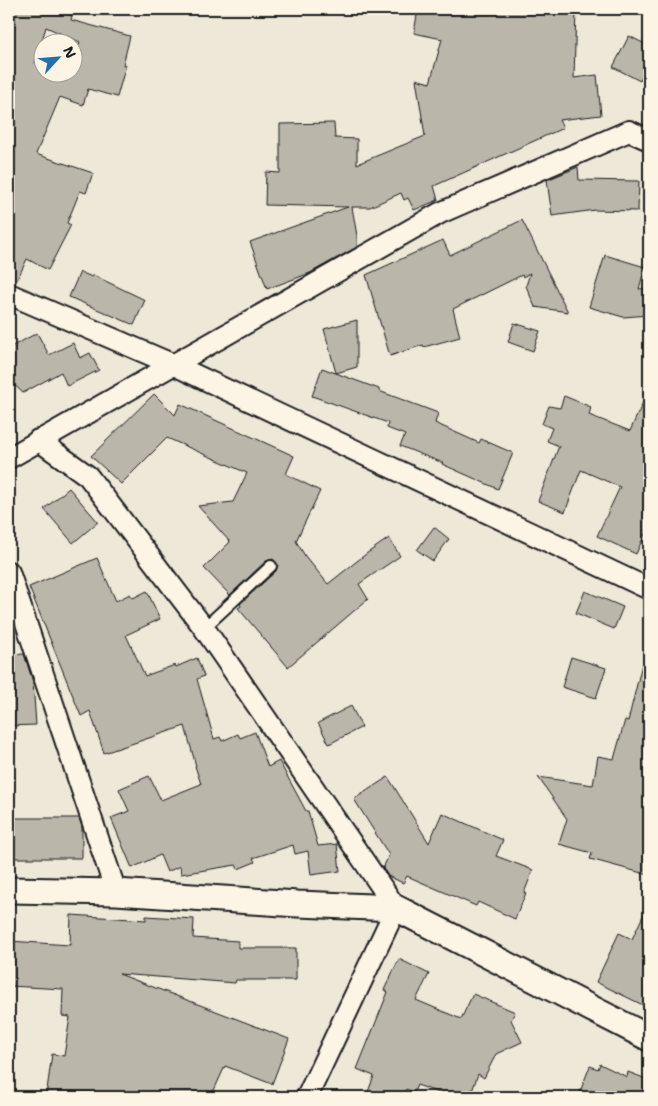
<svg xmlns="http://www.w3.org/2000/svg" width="658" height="1106" viewBox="0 0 658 1106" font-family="'Shantell Sans',sans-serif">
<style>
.building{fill:#bab6aa;stroke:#1c1c1c;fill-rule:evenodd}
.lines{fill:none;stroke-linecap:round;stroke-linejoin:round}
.service-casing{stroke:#1c1c1c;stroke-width:14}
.minor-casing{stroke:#1c1c1c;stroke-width:24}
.tertiary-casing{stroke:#1c1c1c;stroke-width:29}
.service{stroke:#fcf5e5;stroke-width:10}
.minor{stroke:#fcf5e5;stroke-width:20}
.tertiary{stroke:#fcf5e5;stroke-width:25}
</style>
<rect width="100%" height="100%" fill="#eee8d9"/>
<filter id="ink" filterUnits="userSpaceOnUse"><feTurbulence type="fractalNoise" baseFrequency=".02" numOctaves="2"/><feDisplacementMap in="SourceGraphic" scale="10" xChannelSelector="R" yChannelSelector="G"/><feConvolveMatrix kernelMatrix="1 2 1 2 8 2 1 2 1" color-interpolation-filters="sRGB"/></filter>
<g filter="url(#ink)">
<!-- building -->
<g class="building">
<path d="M9,9H55L72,16L71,20L130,36L123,65H126L117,97L88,89L83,105L60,97L36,154L93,173L86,193L80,191L67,223L71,225L48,270L27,259L15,284L9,282ZM46,27L80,42L72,63V72H69L68,76L59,72H42V66L35,63Z"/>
<path d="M418,9H576L574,78L597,75L601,115L559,120L563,128L434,186L438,200L414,210L408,198L404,200L401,193L370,207H352L357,236V247L310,273L267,289L250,242L348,207L265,205L266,172L280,173V124L334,123L335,138L357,139V164L425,136L416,79L430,83L442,39L414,33Z"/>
<path d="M629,36L649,46V64L640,81L613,67Z"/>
<path d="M578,167L579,180L639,181L638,211L595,210L552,216L547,180Z"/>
<path d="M522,220L568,312L535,307L526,286L530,273L523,277L522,275L453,309L460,337L424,347L423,345L390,356L366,275L443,240L450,255Z"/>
<path d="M605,255L645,267L639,289L649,288V315L623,317L589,307Z"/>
<path d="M80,272L92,277L93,275L145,300L134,325L69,297Z"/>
<path d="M357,320V367L336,373L324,329Z"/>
<path d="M514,323L540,331L533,351L508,342Z"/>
<path d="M37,333L49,355L73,343L80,358L90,353L99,370L67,386L61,372L23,393L9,380V348Z"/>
<path d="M322,368L379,389V391L438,413L435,423L479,443L481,439L513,453L498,489L442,464L443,463L400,446L405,435L387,428L388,423L312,396Z"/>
<path d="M649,389V525L636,554L597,536L620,487L581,470L565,512L538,501L559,446L547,441L552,428L542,424L549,406L560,408L564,396L591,407L589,415L630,431Z"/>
<path d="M154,394L175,415L180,404L294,456L286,474L320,491L296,541L305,556L328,584L366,554L389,538L400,556L359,584L368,599L288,667L238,608L241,606L240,604L276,571L278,565L276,562L273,559L266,561L230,595L204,568L230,542L198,506L233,502L247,473L167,438L121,484L91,456Z"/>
<path d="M69,488L98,522L73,543L44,509Z"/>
<path d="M434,527L449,539L433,561L417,550Z"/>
<path d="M97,558L116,601L130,594L133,598L147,591L160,619L126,635L145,676L175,665L176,667L197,658L204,676L197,679L214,739L220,737L222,741L238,734L240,738L255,732L268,767L279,761L306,811H308L318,846L337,844L340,871L311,875L308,851L295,854L293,845L253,858L255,862L238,869L236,865L181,874L180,866L167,872L160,855L132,868L111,818L129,811L119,789L149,776L161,800L201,784L195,766H196L185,726L104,753L90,711L81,716L29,587Z"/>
<path d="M585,591L623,607L614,629L576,613Z"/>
<path d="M24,654L33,682L36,725L9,726V655Z"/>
<path d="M571,657L606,668L596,698L562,687Z"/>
<path d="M642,664L649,665V875L590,859L592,853L559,844L567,819L538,777L593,785L598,756L614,759L625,720L628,721Z"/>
<path d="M351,706L362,727L329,744L318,723Z"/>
<path d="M388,777L429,843L442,813L503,840L496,856L533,870L524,893H526L515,919L478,902L476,906L407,876L403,883L388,876L383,868L389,855L354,799Z"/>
<path d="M9,818H79L82,827V858H9Z"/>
<path d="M649,903V1008L596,982L619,933L632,939Z"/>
<path d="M71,915L146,920V916L194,919L193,938L238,941V948H296V980H236L235,983L119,974L289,1039L272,1084L225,1066L211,1097H46L52,1054L64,1056L70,1017L62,1016L63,989L9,986V941L70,945Z"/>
<path d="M399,959L429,974L416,1000L461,1019L473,994L515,1012L511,1020L522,1042L496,1054L484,1078L478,1074L470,1097H451L417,1085L414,1092L406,1089L403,1097H366L374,1076L357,1069L388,992L384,990Z"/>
<path d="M600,1064L627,1077L628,1072L649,1080V1097H578L590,1066L598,1069Z"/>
</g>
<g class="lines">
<defs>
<path id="service" d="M204,628L271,566"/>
<g id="minor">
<path d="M9,294L174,365L649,589"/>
<path d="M38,440L88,476L204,628L396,908L307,1097"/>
<path d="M9,458L440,213L629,131L649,140"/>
<path d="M9,572L116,892"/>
</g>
<path id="tertiary" d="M9,890L116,892L298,904L396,908L649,1038"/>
</defs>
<!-- service casing -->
<use href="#service" class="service-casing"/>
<!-- minor casing -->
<use href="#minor" class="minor-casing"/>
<!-- tertiary casing -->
<use href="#tertiary" class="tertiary-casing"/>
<!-- service -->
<use href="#service" class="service"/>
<!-- minor -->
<use href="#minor" class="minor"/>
<!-- tertiary -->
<use href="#tertiary" class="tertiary"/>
</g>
</g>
<!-- margin -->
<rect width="658" height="1106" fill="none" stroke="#fcf5e5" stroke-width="30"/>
<rect x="15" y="15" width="628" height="1076" fill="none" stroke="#1c1c1c" stroke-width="2" filter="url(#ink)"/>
<!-- north arrow -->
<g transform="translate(58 58) rotate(64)"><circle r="24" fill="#fcf5e5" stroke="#a29e95"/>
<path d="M0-4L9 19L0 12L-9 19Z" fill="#1f6fb2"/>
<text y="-8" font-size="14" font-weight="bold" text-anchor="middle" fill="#1c1c1c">N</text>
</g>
</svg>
